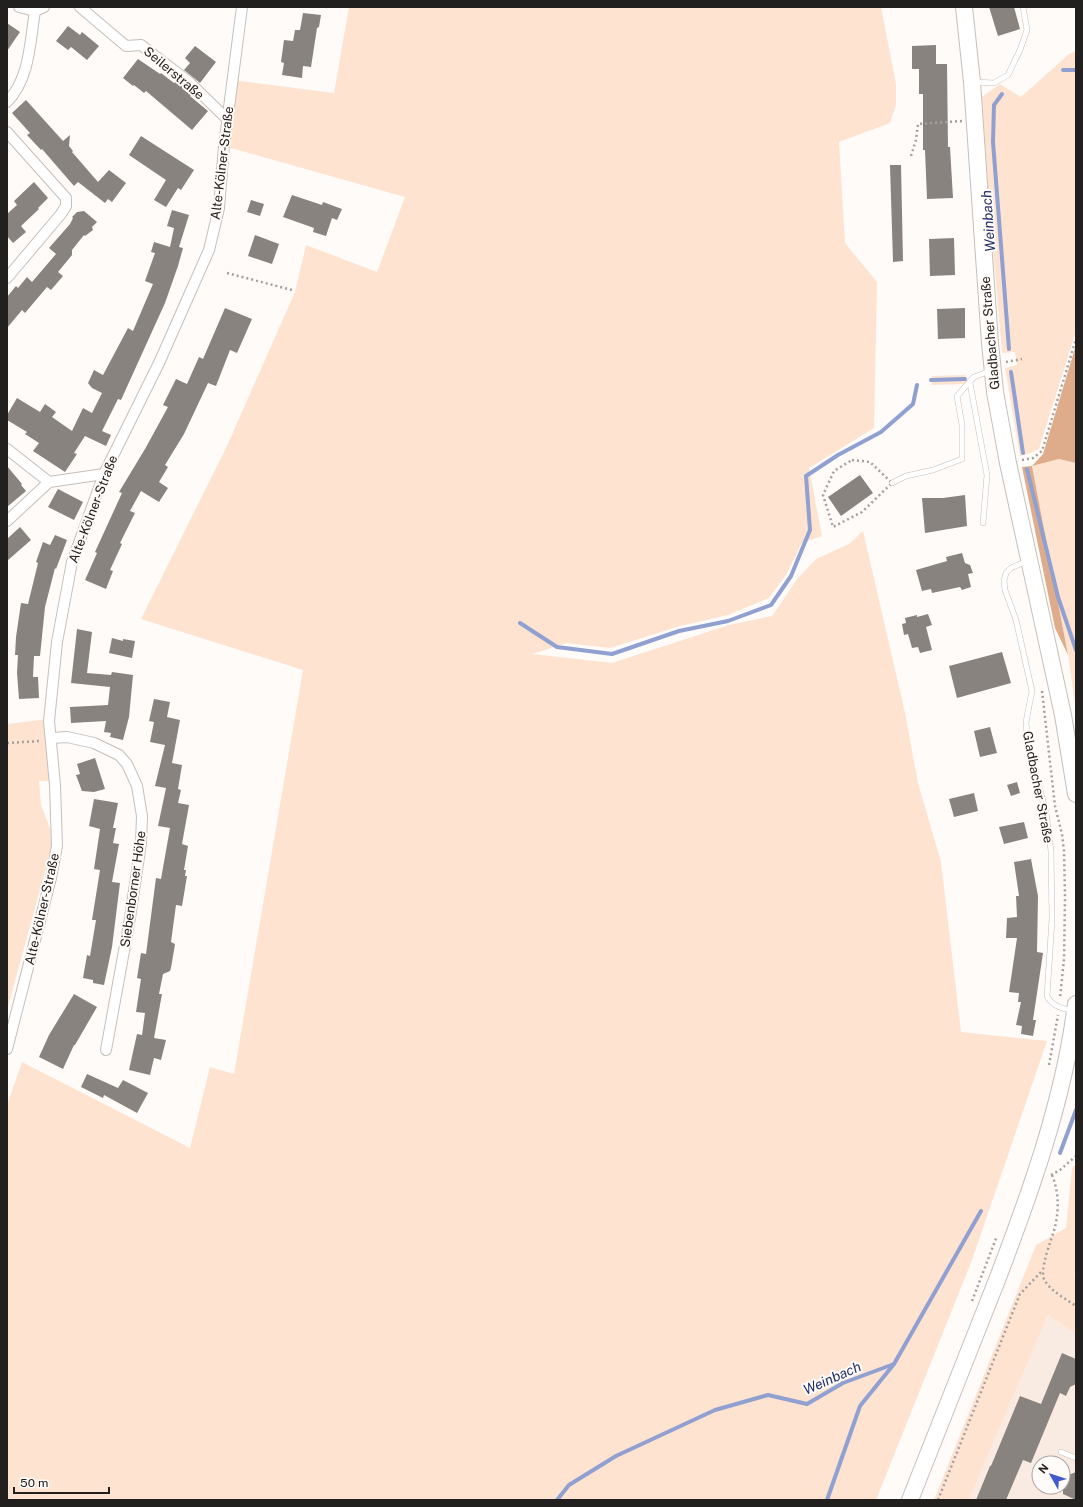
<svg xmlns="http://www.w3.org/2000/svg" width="1083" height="1507" viewBox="0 0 1083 1507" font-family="'Public Sans',sans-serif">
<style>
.built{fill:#faebe2;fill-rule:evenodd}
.green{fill:#fee3d1}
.forest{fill:#deac8b}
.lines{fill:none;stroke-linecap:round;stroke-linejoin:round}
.stream{stroke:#8fa0d1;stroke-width:4}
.building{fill:#89837f}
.lane-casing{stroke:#c5bfba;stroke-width:6}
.street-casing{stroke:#c5bfba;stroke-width:12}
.primary-casing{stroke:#c5bfba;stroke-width:18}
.path{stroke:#a3a09e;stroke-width:2.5;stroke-dasharray:2 3;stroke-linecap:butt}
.lane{stroke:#fff;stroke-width:5}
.street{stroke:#fff;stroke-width:10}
.primary{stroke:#fff;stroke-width:16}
.labels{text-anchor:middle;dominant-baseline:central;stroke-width:4;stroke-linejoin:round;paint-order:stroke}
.street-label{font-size:13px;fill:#22201e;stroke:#fffbf8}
.water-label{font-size:14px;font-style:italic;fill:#212f69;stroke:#fffbf8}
</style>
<rect width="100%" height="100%" fill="#fffbf8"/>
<!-- built -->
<path class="built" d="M1048,1315L1076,1334V1500H969ZM1039,1463H1063V1487H1039Z"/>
<!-- green -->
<g class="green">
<path d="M349,7H881L896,84V105L890,123L839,142L845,243L877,282L874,428L809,468L822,536L802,543L786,575L769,598L728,615L680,626L610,648L566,643L533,654L612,663L729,625L772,616L798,578L816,559L849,544L863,531L905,713L918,783L941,862L961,1032L1047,1041L972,1260L876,1500H7V1105L22,1062L190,1148L210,1067L234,1074L303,670L141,619L226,448L295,292L306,245L377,272L405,197L224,146L233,80L334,93Z"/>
<path d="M1076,51V331L1039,449L1031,453L1020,456L1005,368L1017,365L1015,352L1002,353L989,203L982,97L1000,84L1021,97L1069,54Z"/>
<path d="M965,375L967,381L964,384L932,385V376Z"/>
<path d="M1059,459L1076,463V710L1068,655L1032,466Z"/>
<path d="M48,719L53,781H39L41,805L54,839L7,1010V724Z"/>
<path d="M1076,1164V1271L1074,1274L1076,1276V1334L1048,1315L969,1500H934L1036,1245L1066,1228L1072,1168Z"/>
</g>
<!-- forest -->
<path class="forest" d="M1076,345V463L1059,459L1032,466L1068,655L1055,628L1022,467L1032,466L1043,454Z"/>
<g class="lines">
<!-- stream -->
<g class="stream">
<path d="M1063,70H1076"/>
<path d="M1002,94L994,105L993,142L1009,349"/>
<path d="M1011,372L1023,453"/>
<path d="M931,380L965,379"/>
<path d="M1027,469L1058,597L1076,650"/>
<path d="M520,623L557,647L612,654L679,631L728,621L771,605L791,576L810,530L806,476L838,455L881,432L913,404L917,385"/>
<path d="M1060,1153L1076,1110"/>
<path d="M557,1500L569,1485L616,1456L715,1410L768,1395L807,1404L843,1383L894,1364L981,1211"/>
<path d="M827,1500L860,1406L894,1364"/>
</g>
</g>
<!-- building -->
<g class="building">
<path d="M989,7H1014L1020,29L998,36Z"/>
<path d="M303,13L321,15L319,27L317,28L311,67L303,66L302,78L282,75L284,63L281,62L284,40L293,41L295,30H300Z"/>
<path d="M7,23L20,32L7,51Z"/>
<path d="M68,26L80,35L82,32L99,46L87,60L71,47L68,50L56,41Z"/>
<path d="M936,45V64H947L948,147H950L953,198L927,199L925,150H923V94H919V69H912V46Z"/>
<path d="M195,46L216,62L200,83L184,70L190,63L185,58Z"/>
<path d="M138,59L160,74L161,73L174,83L177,81L192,94L190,96L208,111L192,130L146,91L144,93L134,85L133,86L123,78Z"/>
<path d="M26,100L63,141L70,135L69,146L73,151L72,152L98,182L109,170L126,183L112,202L108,199L105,203L78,182L74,186L42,149L41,150L27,135L30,133L12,113Z"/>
<path d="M141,136L194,170L181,190L178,188L166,207L154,200L166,180L129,155Z"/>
<path d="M890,165H901L903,261L893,262Z"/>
<path d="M34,182L48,198L38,208L39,209L21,226L26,232L13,243L7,236V214L17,205L14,201Z"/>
<path d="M292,195L322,205L323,202L342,209L337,220L332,218L326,236L313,232L314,228L283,217Z"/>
<path d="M251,200L264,204L260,216L247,212Z"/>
<path d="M172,210L189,215L179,247L183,248L178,266L165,303L121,400L118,399L102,431L111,435L106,446L85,436L74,453L77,454L65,472L33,451L39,443L25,434L27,432L7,420V415L17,398L40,412L45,404L56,412L52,417L72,431L83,408L92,413L102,393L92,388L88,383L94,370L103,375L128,328L133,331L153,284L145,281L155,253L151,252L154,242L170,247L174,228L167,226Z"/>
<path d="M84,211L97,222L92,227L93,230L85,236L84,235L72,250V255L58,272L63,276L51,290L47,287L25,313L22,310L7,328V297L16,286L18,288L27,277L32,282L56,254L49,248L70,224L73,218L72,217L77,212Z"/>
<path d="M255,235L279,244L272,264L248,256Z"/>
<path d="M954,238L955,275L930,276L929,239Z"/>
<path d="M225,308L252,319L237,353L230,350L216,386L208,383L184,434L165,465L168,467L159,482L168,488L159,502L141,491L130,511L135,513L120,543L122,544L110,570L113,571L106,589L85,580L97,553L95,552L122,493L119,492L145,449L168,407L163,405L176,379L187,384L199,357L203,359Z"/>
<path d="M965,308V338L938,339L937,309Z"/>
<path d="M7,466L22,484L21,485L26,491L7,507Z"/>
<path d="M860,475L873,493L841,516L828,497Z"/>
<path d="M58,489L83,502L74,520L48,507Z"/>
<path d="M965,495L967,526L925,533L922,498H943Z"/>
<path d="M20,527L31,540L7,561V539Z"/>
<path d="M55,535L67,540L56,569L55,568L45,607L40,656H34L33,677H38L39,698L19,699L17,673L18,655H15L16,637L21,603L28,604L38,563L36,562L43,542L50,545Z"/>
<path d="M962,553L965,563L970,565L973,573L968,574L971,587L962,590L960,587L932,593L931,589L922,591L916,570L947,561L946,557Z"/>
<path d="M928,614L932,625L926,627L932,650L920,653L918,647L912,648L908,634L904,635L902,624L906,623L905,618L917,615V617Z"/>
<path d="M77,629L92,632L87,673L111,675L112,672L133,675L129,717L123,740L110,737L111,733L104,732L106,721L71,723L70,707L108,705L110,687L71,683Z"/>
<path d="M112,638L123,641V639L135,641L132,658L109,653Z"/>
<path d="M1002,652L1011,683L957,698L949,666Z"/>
<path d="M154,699L170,702L167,717L180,720L172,763L182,765L178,789L181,790L178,803L189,805L182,844L188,846L184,870H186L185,876H187L182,906L176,905L171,942L175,944L171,968L170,971L163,974L159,994H162L154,1038L166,1040L161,1060L154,1058L150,1075L129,1070L137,1034L142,1035L145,1013L136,1012L141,979L137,978L141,953L146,954L156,878L161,879L170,828L158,826L166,788L155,786L165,745L150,742L154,722L149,721Z"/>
<path d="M990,727L997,753L980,757L974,731Z"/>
<path d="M95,758L105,789L94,792L82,791L76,775L80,774L77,764Z"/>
<path d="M1017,782L1020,793L1011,796L1007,785Z"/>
<path d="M974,793L978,811L954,817L949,799Z"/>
<path d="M94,799L118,803L113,828H116L113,843L119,844L112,882L120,883L112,947L104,985L93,983V980L83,978L87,955L90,956L96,920H92L100,870L94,869L100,829L89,826Z"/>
<path d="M1024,822L1028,838L1004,844L999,827Z"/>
<path d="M1031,859L1038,896L1037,952L1043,953L1033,1020H1036L1033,1036L1021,1034L1022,1026L1016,1025L1021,1002H1018L1019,993L1009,992L1017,938H1006L1007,918L1017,917L1016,896H1019L1014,862Z"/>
<path d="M74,994L97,1007L75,1045H74L63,1069L39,1057L49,1035Z"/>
<path d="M87,1074L118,1088L123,1080L148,1093L137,1113L104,1095L103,1098L81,1087Z"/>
<path d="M1062,1353L1076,1359V1384L1070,1387L1066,1396L1060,1393L1031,1463L1023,1460L1006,1500H976L990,1466H991L1020,1396L1041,1404Z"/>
<path d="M1076,1472V1500L1063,1494V1477Z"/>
</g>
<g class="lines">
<defs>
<g id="lane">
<path d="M974,82L994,83L1008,75L1020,50L1027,30L1023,7"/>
<path d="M970,383L987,475L983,523"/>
<path d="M892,483L906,476L933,470L962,459V425L957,396L974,377L990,371"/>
<path d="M1027,561L1011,568L1006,573L1004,581L1005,590L1016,620L1032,691L1026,722L1027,735L1029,748L1046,813L1051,851L1052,919L1047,996C1052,1006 1061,1009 1072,1010"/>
<path d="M1061,1452L1076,1458"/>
</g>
<g id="street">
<path d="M19,7L35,11L44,7"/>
<path d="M80,7L126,46L141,45L189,82L227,119"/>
<path d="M7,102C30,79 30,41 35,11"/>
<path d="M7,132L66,198V206L61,214L7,278"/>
<path d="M7,449L49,482"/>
<path d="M7,521L49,482L104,474"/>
<path d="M51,738L67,737L94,743L119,755L127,764L137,786L142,816L141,843L130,918L106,1050"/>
<path d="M7,1049L51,878L57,846L55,785L49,721L57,642L72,562L104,474L159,363L209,250L219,208L224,146L242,7"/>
</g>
<g id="primary">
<path d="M964,7L972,82L990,343L995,392L1008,463L1063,715L1076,794"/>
<path d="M910,1500C939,1427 968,1353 997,1280C1031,1191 1064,1099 1076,1004"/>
</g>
</defs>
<!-- lane casing -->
<use href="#lane" class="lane-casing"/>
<!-- street casing -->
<use href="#street" class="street-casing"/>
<!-- primary casing -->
<use href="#primary" class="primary-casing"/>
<!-- path -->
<g class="path">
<path d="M911,156L916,140L918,124L962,121"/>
<path d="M227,273L292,290"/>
<path d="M1006,362L1022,359"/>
<path d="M852,460L870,462L892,483L862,512L833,527L823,495L834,471Z"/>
<path d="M1022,460L1033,458L1042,451L1076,339"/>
<path d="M1042,691L1055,806L1062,834L1064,851L1065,896L1064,959L1060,998"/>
<path d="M7,743L41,741"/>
<path d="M1049,1065L1058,1015"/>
<path d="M1051,1175L1060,1170L1076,1156"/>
<path d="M1052,1175C1059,1192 1059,1210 1055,1227C1052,1239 1038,1271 1045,1281C1052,1292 1066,1299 1076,1306"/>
<path d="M972,1301L997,1236"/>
<path d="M938,1500L1020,1294L1042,1271"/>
</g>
<!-- lane -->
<use href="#lane" class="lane"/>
<!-- street -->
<use href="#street" class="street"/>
<!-- primary -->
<use href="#primary" class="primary"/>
</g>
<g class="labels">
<!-- street labels -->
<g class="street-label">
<text transform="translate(174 73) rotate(40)">Seilerstraße</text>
<text transform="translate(222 163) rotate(-83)">Alte-Kölner-Straße</text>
<text transform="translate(990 333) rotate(-95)">Gladbacher Straße</text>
<text transform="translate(93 509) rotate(-69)">Alte-Kölner-Straße</text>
<text transform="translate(1038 787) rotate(79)">Gladbacher Straße</text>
<text transform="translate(133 889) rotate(-82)">Siebenborner Höhe</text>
<text transform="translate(42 909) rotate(-77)">Alte-Kölner-Straße</text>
</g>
<!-- water labels -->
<g class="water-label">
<text transform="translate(988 221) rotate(-94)">Weinbach</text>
<text transform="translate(832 1378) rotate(-24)">Weinbach</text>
</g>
</g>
<!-- border -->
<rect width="1083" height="1507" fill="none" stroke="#22201e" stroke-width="16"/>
<!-- north arrow -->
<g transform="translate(1051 1475) rotate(309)"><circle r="19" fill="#fffbf8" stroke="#a7a3a1"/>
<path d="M0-3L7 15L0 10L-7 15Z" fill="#415bce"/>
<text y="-6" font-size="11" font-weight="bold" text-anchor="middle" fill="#22201e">N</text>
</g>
<!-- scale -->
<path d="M14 1487v6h95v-6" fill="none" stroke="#22201e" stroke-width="2"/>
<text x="20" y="1487" font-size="12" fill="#22201e" stroke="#fffbf8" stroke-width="3" paint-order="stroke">50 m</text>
</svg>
